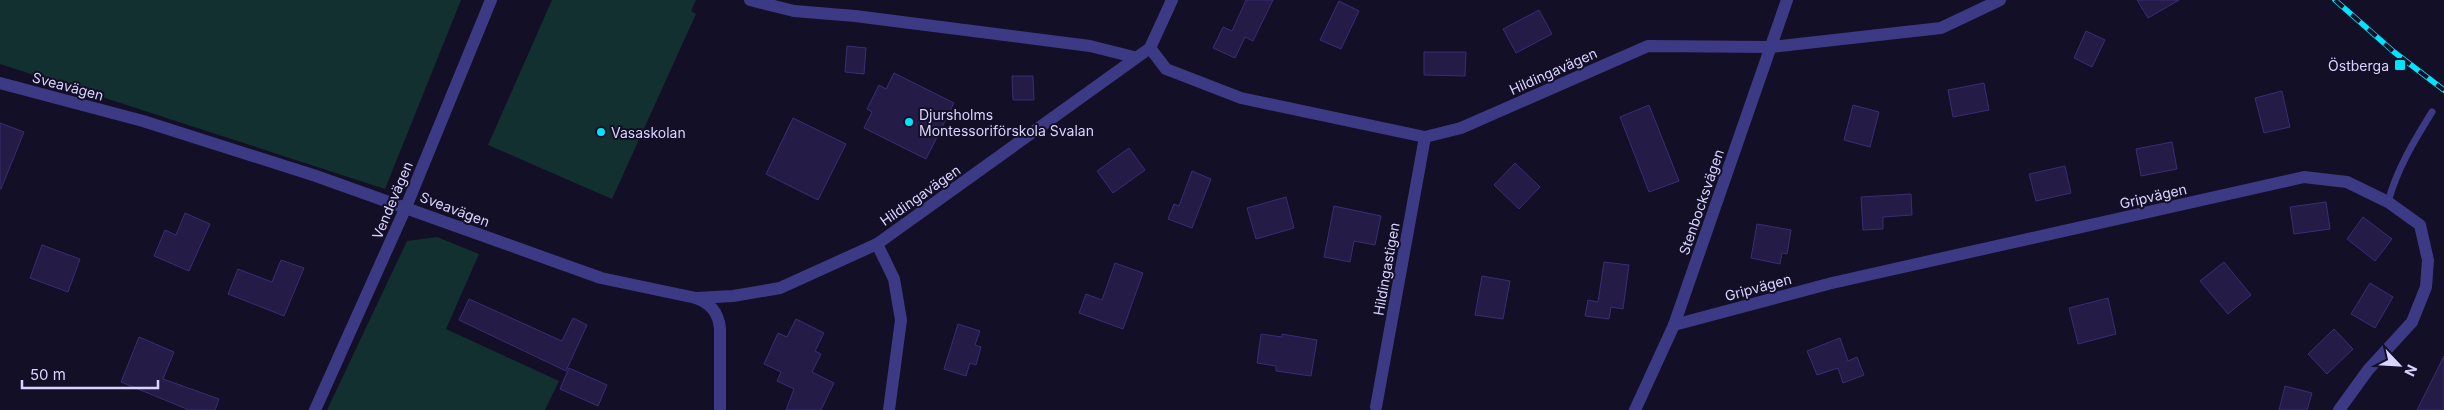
<svg xmlns="http://www.w3.org/2000/svg" width="2444" height="410" viewBox="0 0 2444 410" font-family="Inter,sans-serif">
<style>
.green{fill:#12302f}
.building{fill:#241b47;stroke:#3b2d73}
.lines{fill:none;stroke-linecap:round;stroke-linejoin:round}
.service{stroke:#3d3a85;stroke-width:7}
.minor{stroke:#3d3a85;stroke-width:12}
.tertiary{stroke:#3d3a85;stroke-width:12}
.rail-casing{stroke:#00e5ff;stroke-width:5.5}
.rail{stroke:#130f26;stroke-width:4;stroke-dasharray:11;stroke-linecap:butt}
.poi-dot{fill:#00e5ff;stroke:#130f26;stroke-width:2}
.labels{text-anchor:middle;dominant-baseline:central;stroke-width:4;stroke-linejoin:round;paint-order:stroke}
.poi-label{font-size:14px;fill:#d9d4ff;stroke:#130f26;text-anchor:start}
.street-label{font-size:14px;fill:#d9d4ff;stroke:#130f26}
</style>
<rect width="100%" height="100%" fill="#130f26"/>
<!-- green -->
<g class="green">
<path d="M0,0H461L385,189L0,64Z"/>
<path d="M552,0H696L691,11L696,14L612,199L488,145Z"/>
<path d="M437,237L479,254L446,329L559,381L545,410H327L407,241Z"/>
</g>
<!-- building -->
<g class="building">
<path d="M1246,0H1273L1253,41L1245,37L1235,58L1213,48L1223,27L1232,31Z"/>
<path d="M2137,0H2179L2148,18Z"/>
<path d="M1339,1L1359,11L1341,49L1320,40Z"/>
<path d="M1539,10L1552,34L1516,53L1503,29Z"/>
<path d="M2086,31L2105,40L2092,67L2074,58Z"/>
<path d="M847,46L866,48L864,74L845,72Z"/>
<path d="M1424,52H1466L1465,76L1424,75Z"/>
<path d="M894,73L954,103L926,159L864,128L872,112L867,109L879,85L886,89Z"/>
<path d="M1012,76H1033L1034,100H1013Z"/>
<path d="M1984,83L1989,110L1953,117L1948,90Z"/>
<path d="M2282,91L2290,127L2264,133L2255,98Z"/>
<path d="M1649,105L1679,181L1649,192L1620,117Z"/>
<path d="M1853,105L1879,112L1870,147L1844,140Z"/>
<path d="M793,118L846,144L818,200L766,174Z"/>
<path d="M0,123L24,132L1,189H0Z"/>
<path d="M2172,142L2177,169L2141,176L2136,149Z"/>
<path d="M1129,148L1145,170L1113,193L1097,171Z"/>
<path d="M1515,163L1540,187L1519,209L1494,185Z"/>
<path d="M2065,166L2071,193L2036,201L2029,174Z"/>
<path d="M1192,171L1211,179L1192,228L1168,219L1174,204L1179,206Z"/>
<path d="M1911,194L1912,215L1883,217V229L1863,230L1861,197Z"/>
<path d="M1286,197L1294,228L1256,239L1247,208Z"/>
<path d="M2326,202L2330,229L2294,234L2290,207Z"/>
<path d="M1334,206L1381,216L1375,245L1354,241L1350,262L1324,257Z"/>
<path d="M185,213L210,224L189,271L154,256L165,230L176,235Z"/>
<path d="M2363,217L2392,239L2375,261L2347,239Z"/>
<path d="M1757,224L1791,230L1787,254L1782,253L1780,264L1751,258Z"/>
<path d="M42,245L80,259L68,292L30,278Z"/>
<path d="M281,260L304,268L284,316L228,294L238,269L272,282Z"/>
<path d="M1604,262L1629,265L1623,309L1611,307L1609,319L1585,316L1588,300L1598,302Z"/>
<path d="M2224,262L2251,295L2228,314L2200,281Z"/>
<path d="M1115,263L1143,273L1123,329L1079,313L1086,294L1102,300Z"/>
<path d="M1482,276L1510,281L1503,319L1475,315Z"/>
<path d="M2370,283L2393,297L2375,328L2351,314Z"/>
<path d="M2108,298L2116,334L2078,344L2069,308Z"/>
<path d="M469,299L562,341L573,318L587,325L566,371L459,320Z"/>
<path d="M796,319L824,333L815,351L821,354L812,372L834,383L821,410H786L794,389L777,381L781,372L764,364L778,333L787,337Z"/>
<path d="M958,324L980,331L975,345L981,347L976,365L970,363L966,376L944,369Z"/>
<path d="M2334,329L2353,349L2327,374L2308,354Z"/>
<path d="M1261,334L1282,337V334L1317,340L1311,376L1276,371V366L1257,363Z"/>
<path d="M139,337L174,352L163,379L219,399L215,410H189L121,382Z"/>
<path d="M1840,338L1848,361L1857,357L1864,375L1843,383L1838,368L1817,375L1807,351Z"/>
<path d="M2444,356V410H2417Z"/>
<path d="M569,368L607,385L598,406L560,389Z"/>
<path d="M2285,386L2312,393L2307,410H2279Z"/>
</g>
<g class="lines">
<!-- service -->
<path class="service" d="M2388,202C2397,169 2414,141 2432,112"/>
<!-- minor -->
<g class="minor">
<path d="M750,0L794,11L855,16L1090,46L1134,57"/>
<path d="M1150,48L1172,0"/>
<path d="M0,83L143,121L316,176L601,278L696,298C711,304 718,312 720,328V410"/>
<path d="M877,244L894,279L901,320L889,410"/>
<path d="M696,298L733,296L780,288L877,244L1150,48L1166,69L1241,98L1425,137L1461,128L1648,46L1771,47L1941,28L2000,0"/>
<path d="M1674,325L1832,283L2304,177L2347,182L2388,202L2420,225L2428,260L2426,287L2412,322L2368,370L2339,410"/>
<path d="M1376,407L1425,137"/>
<path d="M1635,410L1674,325L1787,0"/>
</g>
<!-- tertiary -->
<path class="tertiary" d="M315,410L406,207L491,0"/>
<defs>
<path id="rail" d="M2335,0L2394,52L2444,90"/>
</defs>
<!-- rail casing -->
<use href="#rail" class="rail-casing"/>
<!-- rail -->
<use href="#rail" class="rail"/>
</g>
<!-- markers -->
<g class="poi-dot">
<rect x="2394" y="59" width="12" height="12" rx="2.5"/>
<circle cx="909" cy="122" r="5"/>
<circle cx="601" cy="132" r="5"/>
</g>
<g class="labels">
<!-- poi labels -->
<g class="poi-label">
<text x="2389" y="65" text-anchor="end">Östberga</text>
<text x="919" y="114">Djursholms<tspan x="919" dy="16">Montessoriförskola Svalan</tspan></text>
<text x="611" y="132">Vasaskolan</text>
</g>
<!-- street labels -->
<g class="street-label">
<text transform="translate(1553 71) rotate(-24)">Hildingavägen</text>
<text transform="translate(68 86) rotate(15)">Sveavägen</text>
<text transform="translate(920 195) rotate(-35)">Hildingavägen</text>
<text transform="translate(2153 196) rotate(-13)">Gripvägen</text>
<text transform="translate(392 200) rotate(-67)">Vendevägen</text>
<text transform="translate(1701 202) rotate(-71)">Stenbocksvägen</text>
<text transform="translate(455 209) rotate(21)">Sveavägen</text>
<text transform="translate(1386 269) rotate(-80)">Hildingastigen</text>
<text transform="translate(1758 287) rotate(-15)">Gripvägen</text>
</g>
</g>
<!-- north arrow -->
<g transform="translate(2399 365) rotate(115)" stroke="#130f26" stroke-width="4" paint-order="stroke">
<path d="M0-4L9 19L0 12L-9 19Z" fill="#d9d4ff"/>
<text y="-8" font-size="14" font-weight="bold" text-anchor="middle" fill="#d9d4ff">N</text>
</g>
<!-- scale -->
<path d="M22 380v8h136v-8" fill="none" stroke="#d9d4ff" stroke-width="2.5"/>
<text x="30" y="380" font-size="15" fill="#d9d4ff" stroke="#130f26" stroke-width="4" paint-order="stroke">50 m</text>
</svg>
